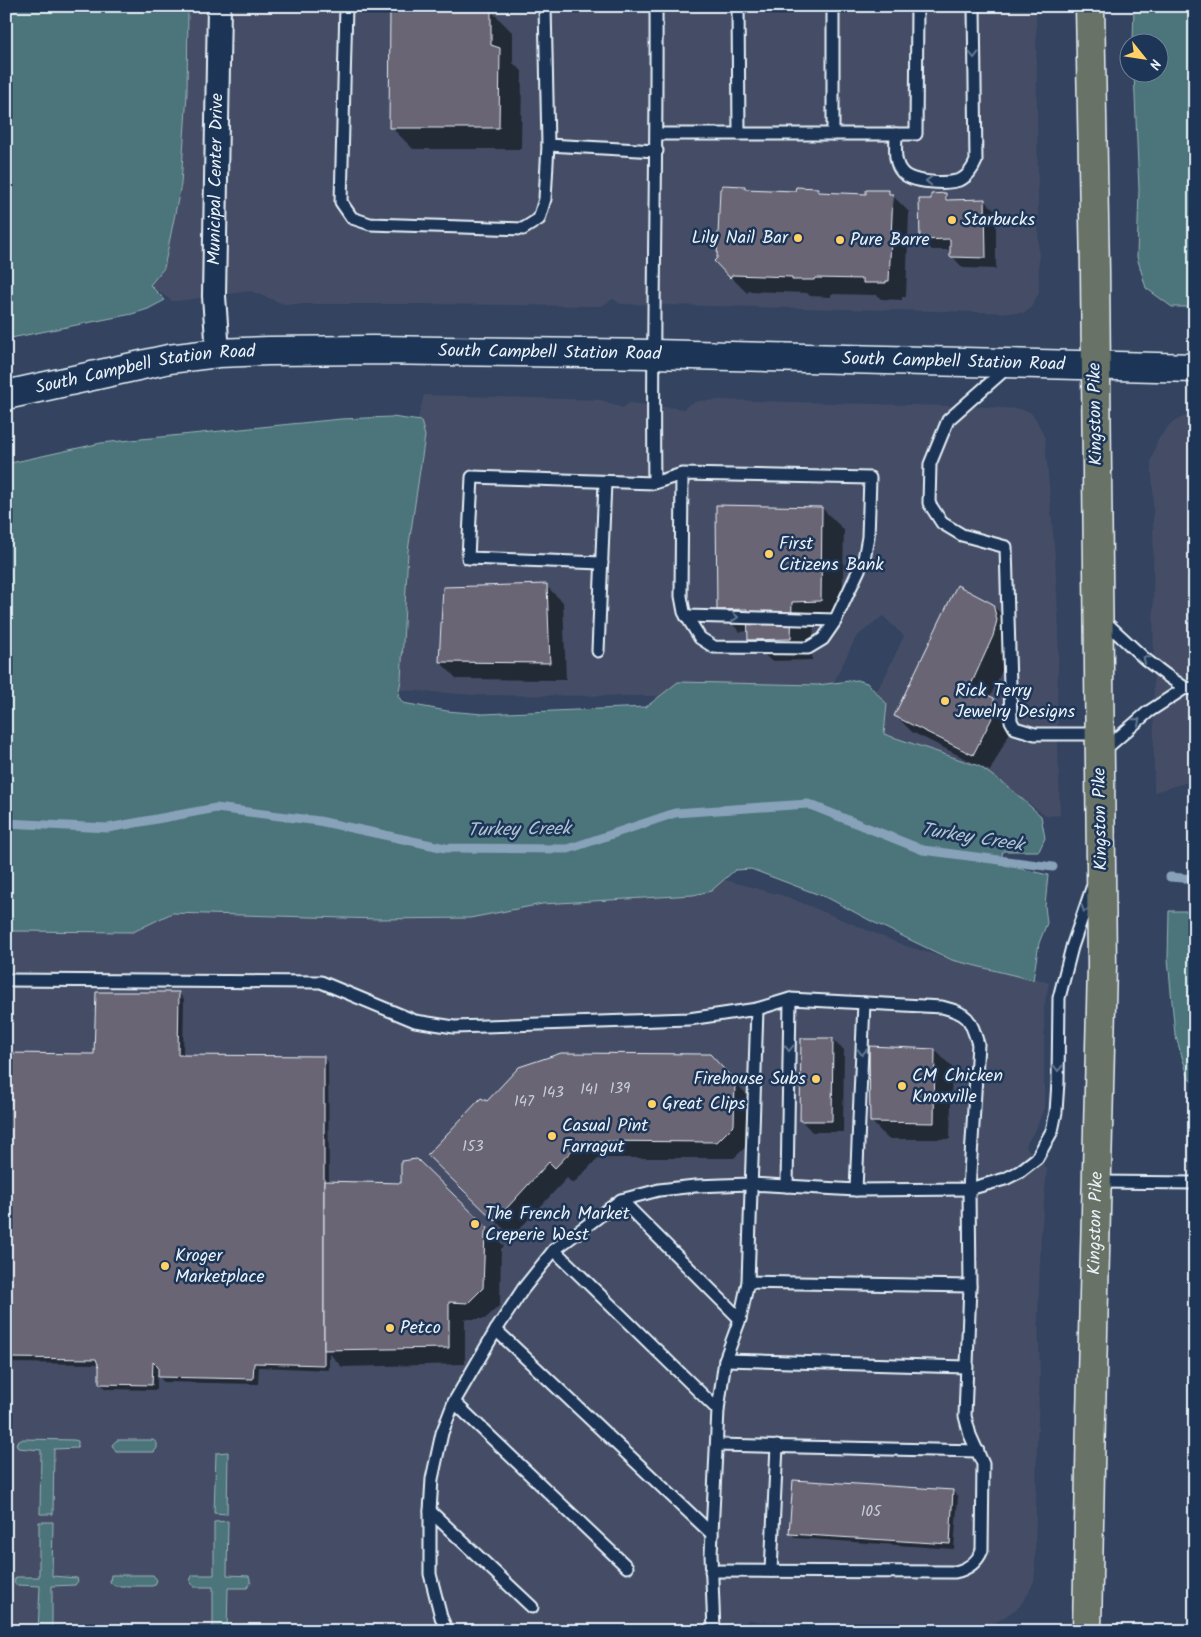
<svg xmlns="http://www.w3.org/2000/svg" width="1201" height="1637" viewBox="0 0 1201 1637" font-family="Kalam,sans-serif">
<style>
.built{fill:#444d66}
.green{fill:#4c757a;stroke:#9ab3b9}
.shadow{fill:#0007}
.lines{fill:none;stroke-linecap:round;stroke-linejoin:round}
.stream{stroke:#87a2b9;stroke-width:9}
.building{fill:#696575;stroke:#e8f1f8}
.lane-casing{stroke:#e8f1f8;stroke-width:15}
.street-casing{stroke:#e8f1f8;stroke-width:26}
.secondary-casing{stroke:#e8f1f8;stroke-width:31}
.primary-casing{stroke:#e8f1f8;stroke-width:31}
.lane{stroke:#1d3557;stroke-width:11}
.street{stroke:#1d3557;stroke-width:22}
.secondary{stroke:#1d3557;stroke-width:28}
.primary{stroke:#697266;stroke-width:28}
.oneway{stroke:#64778f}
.poi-dot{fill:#ffd166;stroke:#1d3557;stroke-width:2}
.labels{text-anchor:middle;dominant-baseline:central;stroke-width:5;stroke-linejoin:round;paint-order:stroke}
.number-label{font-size:15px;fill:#c8ced7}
.street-label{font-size:18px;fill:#e8f1f8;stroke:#1d3557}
.poi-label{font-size:18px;fill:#e8f1f8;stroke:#1d3557;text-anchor:start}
.water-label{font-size:19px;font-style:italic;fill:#b0c3d3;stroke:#1d3557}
</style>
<rect width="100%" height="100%" fill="#344360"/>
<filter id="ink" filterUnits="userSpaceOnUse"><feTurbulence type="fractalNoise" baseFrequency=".02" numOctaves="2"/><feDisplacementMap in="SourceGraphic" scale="10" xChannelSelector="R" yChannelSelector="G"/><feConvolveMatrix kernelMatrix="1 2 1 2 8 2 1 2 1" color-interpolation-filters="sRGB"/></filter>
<g filter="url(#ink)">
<!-- built -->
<g class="built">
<path d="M188,6H1036L1039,293L1030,309L1024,313L621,304L613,299L602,306H592L425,304H284L250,291L178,301H172L150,285L164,268L181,184L187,93Z"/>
<path d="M424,395L601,400L623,408L629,403L684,409L689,404L699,401L721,400L990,407L1019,409L1030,412L1036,419L1045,438L1055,558L1059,631L1057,704L1060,815L1047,816L1027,802L981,800L903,755L864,713L885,676L904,636L883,616L856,637L836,678L827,704L734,694L659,696L473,695L390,689L387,535L423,461L416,426Z"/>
<path d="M1195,413V780L1154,792L1153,489L1151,461L1157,441L1171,423L1190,414Z"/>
<path d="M722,879L788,897L903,945L952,960L1019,972L1049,983L1044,1007V1108L1036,1129L1025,1146L1047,1169L1041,1234L1038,1317L1040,1372L1037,1441L1035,1571L1034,1581L1029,1592L1019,1607L1000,1620L990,1625L762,1622L749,1619L736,1631H684L680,1624L666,1631H6V921L149,909Z"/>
</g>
<!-- green -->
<g class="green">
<path d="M6,6H188L187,93L181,184L164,268L150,285L165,300L148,309L132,314L6,339Z"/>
<path d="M1134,6H1195V307H1172L1146,288L1137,257L1139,189L1134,73L1158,72V42H1133Z"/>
<path d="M392,417L421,421L425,436L408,551L401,680L398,696L403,703L447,711L483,714L646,707L678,682L818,685L857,680L867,683L887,704L884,734L979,766L1011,789L1041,816L1045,838L1039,851H1003L1000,864L1048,875L1045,906L1047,923L1039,943L1033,980L952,960L871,921L830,899L751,869L735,870L711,891L693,895L542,904L470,918L379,919L172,913L133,932L13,931L6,929V464L101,443L341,419Z"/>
<path d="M1169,911H1195V1084L1189,1079L1175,1034L1168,959Z"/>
<path d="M23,1439L74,1440L78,1441V1445L77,1448L54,1449L53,1514H40L41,1450L18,1448L16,1443Z"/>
<path d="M117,1440H153L157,1443V1448L154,1452H116L112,1445Z"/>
<path d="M228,1452L227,1514L214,1513L216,1453Z"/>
<path d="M228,1521L227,1575L249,1576L251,1583L247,1588H228L227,1631H213V1587H194L190,1581L192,1576L194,1575H214V1522Z"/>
<path d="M39,1522H53L52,1576L77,1578L78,1581L75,1585L52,1586V1631H38L40,1586L18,1585L15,1584L14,1581L16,1577H39Z"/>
<path d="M111,1575H153L157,1580L155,1585L152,1586H115L110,1582Z"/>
</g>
<!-- shadow -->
<g class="shadow">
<path d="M1166,6H1195V8H1168Z"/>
<path d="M491,11L513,33V63L522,71L521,149H413L391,127Z"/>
<path d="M745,187L748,191L796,192L818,189L822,194L867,195L889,192L909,212L906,297H902V300L881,299L877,295L831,294V297L810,296L807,293L749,291L747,293L715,261L718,259Z"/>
<path d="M945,195L951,201L984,200L996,211V269L963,268L952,256V250H932L921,239L933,201Z"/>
<path d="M822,508L844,530L842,623H814L812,660L771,661L749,639V631L740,632L718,610Z"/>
<path d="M546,586L563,602L566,680L457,679L440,662Z"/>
<path d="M992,605L1010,622V653L990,697L1010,716V732L990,771L912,732L895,715Z"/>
<path d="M179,994L184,999L183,1056L323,1057L328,1062L329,1183L487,1229L504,1246L501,1249L500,1305L485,1319H465V1364L342,1367L329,1353V1370L259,1367L258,1384L164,1382L157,1375V1390L106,1389L100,1383V1364L6,1363V1055H95Z"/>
<path d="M833,1039L844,1050L843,1132H812L801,1120Z"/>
<path d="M935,1050L952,1067L950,1139H888L872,1122Z"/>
<path d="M726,1072L751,1099V1142L734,1158H598L573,1184L567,1178L512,1237L445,1171L487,1102Z"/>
<path d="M953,1491L958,1497L954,1549L796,1538L790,1533Z"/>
</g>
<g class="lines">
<!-- stream -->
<g class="stream">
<path d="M6,823L108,828L216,808L319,821L445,848L568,849L675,813L808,804L923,850L1053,867"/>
<path d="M1170,877L1195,879"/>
</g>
</g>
<!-- building -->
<g class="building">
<path d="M491,9V45L500,48L499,128H389L390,10Z"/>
<path d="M722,185L745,186V189L795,191L796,187L818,188V192L866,194V190H889V194H893L889,281H886V283H863V279L815,278L814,280H792V277L732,275L730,278L714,261L717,258L720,189H722Z"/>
<path d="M946,193V200L985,199L986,258L950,257V239L920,240L919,199H931V194Z"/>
<path d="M1193,494H1195V654H1190V600L1194,601Z"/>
<path d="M716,505L822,507L821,601L792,602L791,639L748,640L747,609L717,610Z"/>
<path d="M547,584L550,663L439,662L443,587Z"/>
<path d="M957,585L993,604L997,620L993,636L970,687L994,698V714L973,755L894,716Z"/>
<path d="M96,992H179L178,1055L324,1056V1365L254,1363L253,1379L158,1377V1367L153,1362L152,1385L99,1384V1367L96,1359L6,1358V1053L94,1054Z"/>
<path d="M801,1038H833L832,1121H800Z"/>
<path d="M869,1046L935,1049L934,1123L870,1122Z"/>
<path d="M561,1053L710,1054L735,1081L734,1125L717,1142L581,1141L555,1168L549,1162L495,1221L427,1155L481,1098L487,1101L519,1067Z"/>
<path d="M417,1159L488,1228L485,1232L483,1288L468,1303L449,1302V1348L324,1350V1181L401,1183V1161Z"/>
<path d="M793,1480L953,1490L950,1544L789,1534Z"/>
</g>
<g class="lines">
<defs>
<g id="lane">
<path d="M346,6L341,202L352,218L370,224L523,229L539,219L545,199L548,145"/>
<path d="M545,6L548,145L657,151"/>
<path d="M738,6L739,134"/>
<path d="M833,6V134"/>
<path d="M657,134H916L917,6"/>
<path d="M896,134C896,146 893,162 902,172C911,183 949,185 962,179C969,175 973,168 976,161L974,6"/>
<path d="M1008,367L948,420L930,464L929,503L942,523L962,535L1006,547L1011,721L1015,728L1035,734H1100"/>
<path d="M654,483C652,324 657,165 656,6"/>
<path d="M602,563L468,558L472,477L654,483L682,474L870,478L868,537L864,559L834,623L823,639L808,648L714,647L700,638L684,612L681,596L682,474"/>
<path d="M686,616L836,620"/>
<path d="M1102,619L1145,659L1166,675L1185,688L1195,689"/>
<path d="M598,651L605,482"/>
<path d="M1103,751L1148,712L1185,688"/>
<path d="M6,980L321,982L415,1021L454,1027L689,1019L757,1009L790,999L942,1007C969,1014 970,1018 978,1044L969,1189L970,1286L965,1416L970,1435L983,1464L982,1550C977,1563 968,1569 955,1572L711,1571"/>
<path d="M1098,1182L1195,1183"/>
<path d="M787,1186L790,999"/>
<path d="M856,1190L864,1003"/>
<path d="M621,1200L740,1319"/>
<path d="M554,1250L718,1410"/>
<path d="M748,1282L970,1286"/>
<path d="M496,1330L712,1534"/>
<path d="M725,1360L966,1367"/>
<path d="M454,1402L627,1567"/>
<path d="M717,1445L978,1451"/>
<path d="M430,1511L532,1607"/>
<path d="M771,1571L777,1446"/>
<path d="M447,1631L441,1617L430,1574V1511L432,1479L442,1433L454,1402L496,1330L523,1289L554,1250L621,1200L659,1190L695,1186L750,1184L856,1190L969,1189L1005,1179L1019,1172L1037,1158L1052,1131L1056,1112L1058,1082L1059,998L1072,947L1092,888"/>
<path d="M714,1631L711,1554L718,1410L725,1360L740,1319L748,1282L757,1009"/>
</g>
<g id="street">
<path id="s1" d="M218,353L214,296L219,6"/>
</g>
<g id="secondary">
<path id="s2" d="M6,395L169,359L218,353L269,351L373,350L653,354L1195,368"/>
</g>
<g id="primary">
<path id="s3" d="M1087,1631L1091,1416L1102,966L1095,271L1090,6"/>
</g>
</defs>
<!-- lane casing -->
<use href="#lane" class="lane-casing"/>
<!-- street casing -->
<use href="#street" class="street-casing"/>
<!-- secondary casing -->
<use href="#secondary" class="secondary-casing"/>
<!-- primary casing -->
<use href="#primary" class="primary-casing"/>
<!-- lane -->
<use href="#lane" class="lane"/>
<!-- street -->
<use href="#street" class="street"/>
<!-- secondary -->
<use href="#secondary" class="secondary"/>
<!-- primary -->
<use href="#primary" class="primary"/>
</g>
<!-- one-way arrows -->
<defs><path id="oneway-chevron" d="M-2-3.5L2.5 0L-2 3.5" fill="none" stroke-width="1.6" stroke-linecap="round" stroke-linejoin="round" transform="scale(1.25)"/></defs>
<g class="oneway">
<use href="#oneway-chevron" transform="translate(974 55) rotate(89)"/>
<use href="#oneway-chevron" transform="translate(929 181) rotate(-178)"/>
<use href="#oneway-chevron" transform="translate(735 617) rotate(2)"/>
<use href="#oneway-chevron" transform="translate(1146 659) rotate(-140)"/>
<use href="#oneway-chevron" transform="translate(1137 721) rotate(-41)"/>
<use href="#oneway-chevron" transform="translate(1085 909) rotate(109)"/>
<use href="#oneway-chevron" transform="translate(789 1048) rotate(91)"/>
<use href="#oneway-chevron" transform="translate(862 1052) rotate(93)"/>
<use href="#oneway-chevron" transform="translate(1058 1068) rotate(91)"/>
</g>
</g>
<!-- markers -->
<g class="poi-dot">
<circle cx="952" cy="220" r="5"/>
<circle cx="798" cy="238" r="5"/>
<circle cx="840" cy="240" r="5"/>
<circle cx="769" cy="554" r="5"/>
<circle cx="945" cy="701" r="5"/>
<circle cx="816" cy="1079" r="5"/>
<circle cx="902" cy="1086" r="5"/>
<circle cx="652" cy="1104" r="5"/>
<circle cx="552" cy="1136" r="5"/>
<circle cx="475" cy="1224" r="5"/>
<circle cx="165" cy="1266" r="5"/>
<circle cx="390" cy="1328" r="5"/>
</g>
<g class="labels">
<!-- number labels -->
<g class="number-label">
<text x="620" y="1089">139</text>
<text x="589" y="1090">141</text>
<text x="553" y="1093">143</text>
<text x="524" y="1102">147</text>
<text x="473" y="1147">153</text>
<text x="871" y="1512">105</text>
</g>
<!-- street labels -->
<g class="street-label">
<text stroke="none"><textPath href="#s1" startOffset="174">Municipal Center Drive</textPath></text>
<text stroke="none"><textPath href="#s2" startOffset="548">South Campbell Station Road</textPath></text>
<text stroke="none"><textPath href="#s2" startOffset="952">South Campbell Station Road</textPath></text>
<text stroke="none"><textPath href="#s2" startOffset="142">South Campbell Station Road</textPath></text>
<text transform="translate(1096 414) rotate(-91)">Kingston Pike</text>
<text transform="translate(1101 819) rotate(-91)">Kingston Pike</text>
<text stroke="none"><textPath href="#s3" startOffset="408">Kingston Pike</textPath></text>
</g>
<!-- poi labels -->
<g class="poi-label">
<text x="962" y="220">Starbucks</text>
<text x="788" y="238" text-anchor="end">Lily Nail Bar</text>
<text x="850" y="240">Pure Barre</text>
<text x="779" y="544">First<tspan x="779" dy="21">Citizens Bank</tspan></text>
<text x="955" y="691">Rick Terry<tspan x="955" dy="21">Jewelry Designs</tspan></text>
<text x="912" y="1076">CM Chicken<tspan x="912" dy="21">Knoxville</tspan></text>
<text x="806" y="1079" text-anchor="end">Firehouse Subs</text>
<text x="662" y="1104">Great Clips</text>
<text x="562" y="1126">Casual Pint<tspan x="562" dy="21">Farragut</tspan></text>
<text x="485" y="1214">The French Market<tspan x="485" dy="21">Creperie West</tspan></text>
<text x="175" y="1256">Kroger<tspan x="175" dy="21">Marketplace</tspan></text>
<text x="400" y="1328">Petco</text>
</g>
<!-- water labels -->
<g class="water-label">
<text transform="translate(519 830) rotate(-1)">Turkey Creek</text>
<text transform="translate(972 838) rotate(9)">Turkey Creek</text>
</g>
</g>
<!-- margin -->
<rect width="1201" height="1637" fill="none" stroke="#1d3557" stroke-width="25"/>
<rect x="12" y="12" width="1176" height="1612" fill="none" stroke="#e8f1f8" stroke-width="2" filter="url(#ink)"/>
<!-- north arrow -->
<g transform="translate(1144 58) rotate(120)"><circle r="24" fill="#1d3557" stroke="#6e8097"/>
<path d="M0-4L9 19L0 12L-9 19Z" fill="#ffd166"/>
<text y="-8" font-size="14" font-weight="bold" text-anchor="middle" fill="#e8f1f8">N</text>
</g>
</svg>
